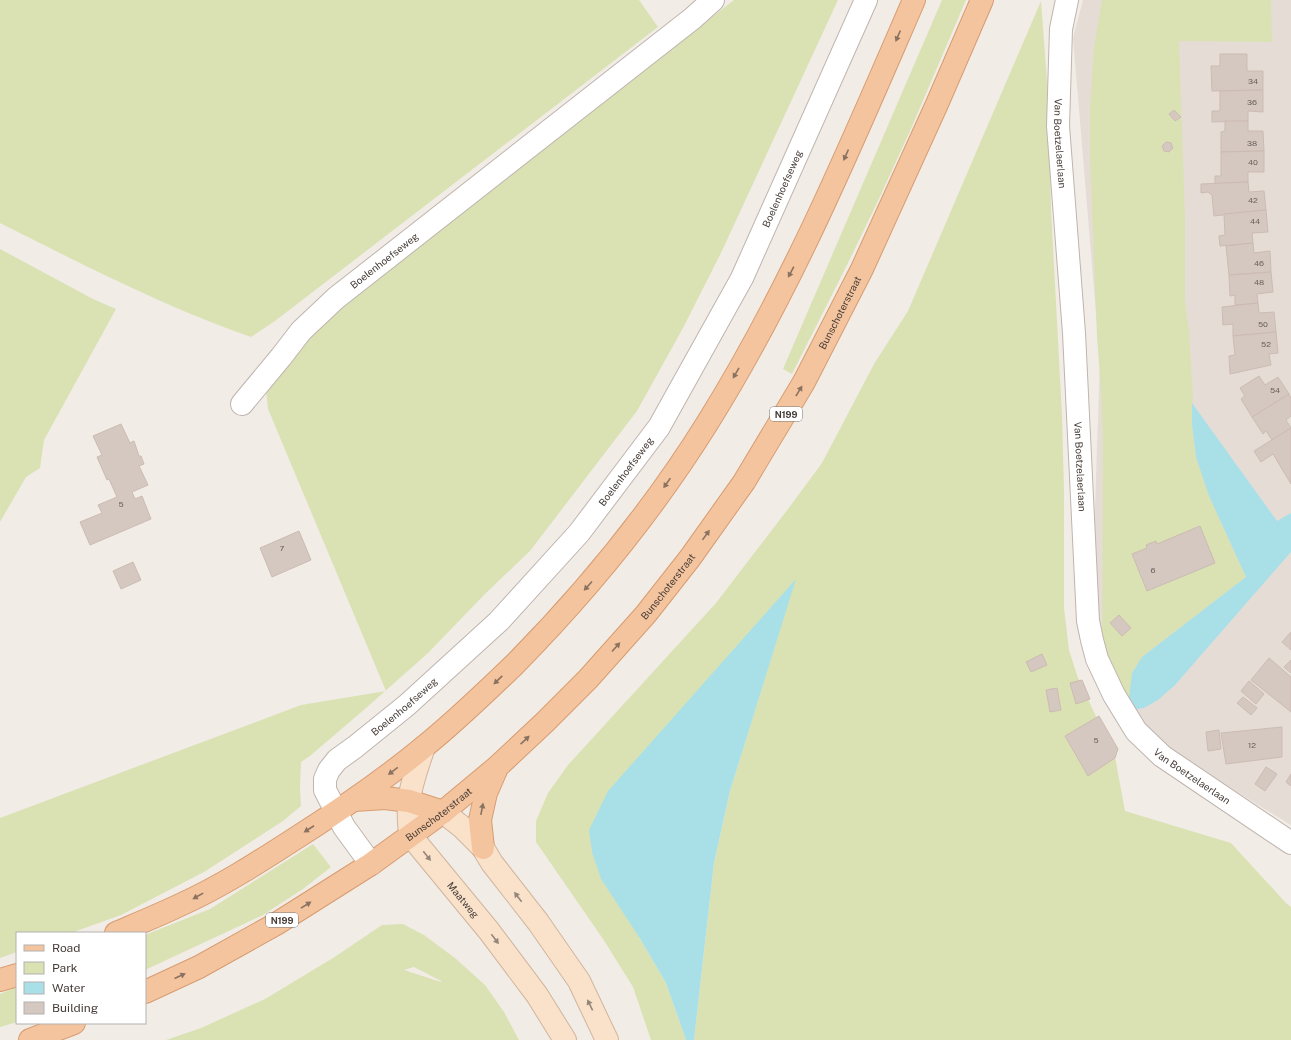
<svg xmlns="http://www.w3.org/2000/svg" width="1291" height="1040" viewBox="0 0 1291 1040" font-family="'Public Sans',sans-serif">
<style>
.residential{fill:#e5dcd6}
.green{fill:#dae2b4;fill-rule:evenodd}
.water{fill:#a9e0e8}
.building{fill:#d5c8c1;stroke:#ccbbb2}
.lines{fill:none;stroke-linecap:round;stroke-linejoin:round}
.minor-casing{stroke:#bfb4ae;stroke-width:24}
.secondary-casing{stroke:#d0b59d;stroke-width:24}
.primary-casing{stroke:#d79c70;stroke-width:24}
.minor{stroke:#fff;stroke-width:22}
.secondary{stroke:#f9e1ca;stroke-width:22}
.primary{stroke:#f4c49e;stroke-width:22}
.oneway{fill:#8a7260}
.oneway2{fill:#958679}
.labels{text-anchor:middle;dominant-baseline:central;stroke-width:3;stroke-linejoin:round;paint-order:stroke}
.number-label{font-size:8px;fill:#685e5a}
.shield{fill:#fff;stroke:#7c7673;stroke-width:1}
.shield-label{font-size:9px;font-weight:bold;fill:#443b37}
.street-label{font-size:10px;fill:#443b37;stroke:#fff}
</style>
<rect width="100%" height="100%" fill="#f2ece7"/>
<!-- residential -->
<path class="residential" d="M1083,0H1291V825L1137,731L1091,626L1100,361L1073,38Z"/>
<!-- green -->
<g class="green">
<path d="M0,0H639L658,27L275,321L251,337C164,307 82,264 0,223Z"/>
<path d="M734,0H838L721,253L683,328L637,411L530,551L486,593L427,654L366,708L310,756L301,762L300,788L301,806L283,821L204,872L121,915L71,933H17V952L0,958V818L301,705L386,691L268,409L266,390L277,365L334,309Z"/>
<path d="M942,0H966L910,131L877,203L848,263L792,374L783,369Z"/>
<path d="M1102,0H1271L1272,42L1179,41L1185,217V302L1189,331L1193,397L1192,424L1196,457L1209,496L1246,577L1142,657L1128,706L1115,683L1102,634L1103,440L1101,391L1097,336L1090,159V107L1094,46Z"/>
<path d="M1041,1L1048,95L1051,209L1062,415L1064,489V608L1069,650L1078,678L1108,742L1113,746L1125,811L1231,843L1286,903L1291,907V1040H694L714,863L730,791L795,580L639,937L666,983L686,1040H651L633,987L603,939L536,842V821L548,793L568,765L716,603L791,505L822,463L874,364L908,311Z"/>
<path d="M0,249L93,299L116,309L44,440L40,468L26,477L0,522Z"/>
<path d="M313,844L331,867L303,889L263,915L145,970V935L210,909Z"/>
<path d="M403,924L424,935L455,958L485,985L504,1012L519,1040H166L201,1028L265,999L333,958L382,925ZM414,967L441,981V982L404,970Z"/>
<path d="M17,987V1022L0,1027V994Z"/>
</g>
<!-- water -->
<g class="water">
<path d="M1192,403L1277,521L1291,513V552L1175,685L1158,700L1144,708L1131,710L1128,706L1132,673L1142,657L1246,577L1209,496L1196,457L1192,424Z"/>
<path d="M796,579L730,791L714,863L694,1040H686L666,983L639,937L601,879L592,852L589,830L608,791Z"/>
</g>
<!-- building -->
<g class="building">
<path d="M1220,54H1247V71H1263V90L1212,91L1211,66H1220Z"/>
<path d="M1263,90V112L1248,111V121L1212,122V111H1220V91Z"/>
<path d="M1174,110L1181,117L1175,121L1169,114Z"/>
<path d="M1225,121H1248V131H1263L1264,151L1221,152V132L1225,131Z"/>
<path d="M1166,142L1171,143L1173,148L1169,152L1164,151L1162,146Z"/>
<path d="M1264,151V172H1248V182L1215,184V176H1221V152Z"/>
<path d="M1248,182L1249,192L1264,191L1266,210L1214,216L1212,195L1208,192L1201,193V184Z"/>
<path d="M1266,210L1268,232L1252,233L1253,243L1220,246L1219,236L1225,235L1224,214Z"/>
<path d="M1253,243L1254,253L1270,251L1271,272L1229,275L1226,246Z"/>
<path d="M1271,272L1273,292L1257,294L1258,303L1235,305V295L1230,296L1229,275Z"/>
<path d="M1258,303L1259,313L1274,312L1276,332L1233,336V324L1223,325L1222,307Z"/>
<path d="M1276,332L1278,353L1269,354L1271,365L1230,374L1229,356L1235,355L1233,336Z"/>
<path d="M1259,376L1265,385L1278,377L1289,394L1252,417L1241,399L1245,396L1240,388Z"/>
<path d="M1289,394L1291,398V416L1286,420L1291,428L1272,440L1266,431L1263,434L1252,417Z"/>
<path d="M121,424L130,443L134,441L139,456H141L144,464L139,466L148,485L132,492L135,499L142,496L151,519L90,545L80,522L102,513L98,505L117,497L109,479L107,480L97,457L102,455L93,436Z"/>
<path d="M1291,428V484L1273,454L1261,462L1254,451Z"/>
<path d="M1200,526L1215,563L1147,591L1132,554L1147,548L1146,545L1156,541L1157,544Z"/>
<path d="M299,531L311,560L272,577L260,548Z"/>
<path d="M133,562L141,580L121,589L113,571Z"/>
<path d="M1119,615L1131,628L1122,636L1110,623Z"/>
<path d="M1291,632V650L1282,642Z"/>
<path d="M1042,654L1047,665L1031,672L1026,662Z"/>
<path d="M1269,658L1291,677V712L1251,680Z"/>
<path d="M1291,660V673L1284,667Z"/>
<path d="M1082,680L1090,699L1076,704L1070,683Z"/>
<path d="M1249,681L1264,694L1256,704L1241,691Z"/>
<path d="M1057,688L1061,710L1050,712L1046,690Z"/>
<path d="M1243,697L1257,708L1251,715L1237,703Z"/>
<path d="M1099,716L1118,749L1115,758L1088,776L1065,736Z"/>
<path d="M1282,727V757L1226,764L1221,733Z"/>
<path d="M1219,730L1221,749L1208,751L1206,732Z"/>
<path d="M1266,767L1277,774L1265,791L1255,784Z"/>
<path d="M1291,774V786L1286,782Z"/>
</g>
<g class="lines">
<defs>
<g id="minor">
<path id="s1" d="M1067,0L1061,29L1058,126L1074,333L1088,621L1092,640L1097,659L1114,695L1136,731L1162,756L1291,843"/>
<path id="s2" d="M242,404L281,357L301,331L336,298L693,18L713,0"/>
<path id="s3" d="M371,864L344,827L325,790V779L329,770L337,760L355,747L407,705L499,621L579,533L659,427L742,278L866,0"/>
</g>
<g id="secondary">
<path id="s4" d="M424,747C418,765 411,783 409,801C408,812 409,824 410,835L489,931L537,995L565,1040"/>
<path d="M443,812L462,827L483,848L492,863L538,922L579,981L607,1040"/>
</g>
<g id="primary">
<path d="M354,800L385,798L409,801L443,812"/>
<path d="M483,848L480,820L486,793L496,770"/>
<path d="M116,933C137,924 159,915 180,905C220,887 259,862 296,838C340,810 384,780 425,746C456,721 485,693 514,665C588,590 652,512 708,422C791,289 852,143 914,0"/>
<path d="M0,980L17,975"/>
<path id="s5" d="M145,992L199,967L276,924L371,864L443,812L497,767L544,723L588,679L646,614L690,558L744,482L804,382L862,269L937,104L982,0"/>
<path d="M30,1040L74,1023"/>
</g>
</defs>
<!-- minor casing -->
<use href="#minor" class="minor-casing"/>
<!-- secondary casing -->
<use href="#secondary" class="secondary-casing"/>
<!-- primary casing -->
<use href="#primary" class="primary-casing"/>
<!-- minor -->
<use href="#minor" class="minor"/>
<!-- secondary -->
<use href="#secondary" class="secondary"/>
<!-- primary -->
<use href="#primary" class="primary"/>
</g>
<!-- one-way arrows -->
<defs><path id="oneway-solid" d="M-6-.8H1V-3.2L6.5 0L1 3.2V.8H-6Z"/></defs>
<g class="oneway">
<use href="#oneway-solid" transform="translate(898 36) rotate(113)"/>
<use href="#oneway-solid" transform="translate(846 155) rotate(114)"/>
<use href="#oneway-solid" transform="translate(791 272) rotate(118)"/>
<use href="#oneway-solid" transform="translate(736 373) rotate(120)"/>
<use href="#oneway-solid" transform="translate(799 391) rotate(-59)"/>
<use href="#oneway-solid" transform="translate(667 483) rotate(125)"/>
<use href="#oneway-solid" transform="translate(706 535) rotate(-54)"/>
<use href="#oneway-solid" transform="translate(588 586) rotate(132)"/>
<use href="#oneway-solid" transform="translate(616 647) rotate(-48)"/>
<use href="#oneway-solid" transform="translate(498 680) rotate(136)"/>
<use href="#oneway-solid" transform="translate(525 740) rotate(-43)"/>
<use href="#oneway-solid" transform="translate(393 771) rotate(143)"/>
<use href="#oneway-solid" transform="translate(482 809) rotate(-79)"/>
<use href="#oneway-solid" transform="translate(309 829) rotate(147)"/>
<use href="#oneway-solid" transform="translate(198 896) rotate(151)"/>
<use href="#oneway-solid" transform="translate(306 905) rotate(-32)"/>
<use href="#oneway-solid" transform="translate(180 976) rotate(-25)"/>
</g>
<g class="oneway2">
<use href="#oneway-solid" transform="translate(427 856) rotate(52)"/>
<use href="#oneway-solid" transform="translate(518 897) rotate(-127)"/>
<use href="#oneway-solid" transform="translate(495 939) rotate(53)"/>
<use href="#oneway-solid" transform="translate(590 1005) rotate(-116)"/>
</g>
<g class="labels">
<!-- number labels -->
<g class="number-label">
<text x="1253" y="81">34</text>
<text x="1252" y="102">36</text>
<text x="1252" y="143">38</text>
<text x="1253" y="162">40</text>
<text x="1253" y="200">42</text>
<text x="1255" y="221">44</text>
<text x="1259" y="263">46</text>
<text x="1259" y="282">48</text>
<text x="1263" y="324">50</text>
<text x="1266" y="344">52</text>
<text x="1275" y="390">54</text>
<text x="121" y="504">5</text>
<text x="282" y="548">7</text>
<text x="1153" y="570">6</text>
<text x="1096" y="740">5</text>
<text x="1252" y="745">12</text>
</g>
<!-- shield labels -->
<g class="shield">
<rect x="770" y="407" width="32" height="14" rx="3"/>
<rect x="266" y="913" width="32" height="14" rx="3"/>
</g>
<g class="shield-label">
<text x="786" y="414">N199</text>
<text x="282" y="920">N199</text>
</g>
<!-- street labels -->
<g class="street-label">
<text stroke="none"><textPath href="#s1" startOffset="144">Van Boetzelaerlaan</textPath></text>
<text stroke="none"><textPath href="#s3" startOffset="855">Boelenhoefseweg</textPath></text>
<text stroke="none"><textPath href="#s2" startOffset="203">Boelenhoefseweg</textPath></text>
<text stroke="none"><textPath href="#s5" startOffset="992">Bunschoterstraat</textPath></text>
<text stroke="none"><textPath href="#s1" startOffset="468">Van Boetzelaerlaan</textPath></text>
<text stroke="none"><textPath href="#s3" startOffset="531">Boelenhoefseweg</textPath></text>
<text stroke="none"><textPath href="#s5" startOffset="668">Bunschoterstraat</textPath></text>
<text stroke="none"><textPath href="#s3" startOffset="207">Boelenhoefseweg</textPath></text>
<text stroke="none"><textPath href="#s1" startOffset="816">Van Boetzelaerlaan</textPath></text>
<text stroke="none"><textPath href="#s5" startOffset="344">Bunschoterstraat</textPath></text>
<text stroke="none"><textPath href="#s4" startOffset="174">Maatweg</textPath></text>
</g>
</g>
<!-- legend -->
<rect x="16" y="932" width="130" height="92" fill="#ffffff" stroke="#b4b1af"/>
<rect x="24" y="945" width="20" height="6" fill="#f4c49e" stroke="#b4b1af"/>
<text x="52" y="952" font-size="12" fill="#443b37">Road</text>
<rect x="24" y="962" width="20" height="12" fill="#dae2b4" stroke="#b4b1af"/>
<text x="52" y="972" font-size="12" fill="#443b37">Park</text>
<rect x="24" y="982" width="20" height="12" fill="#a9e0e8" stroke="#b4b1af"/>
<text x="52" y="992" font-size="12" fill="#443b37">Water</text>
<rect x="24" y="1002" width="20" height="12" fill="#d5c8c1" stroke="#b4b1af"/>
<text x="52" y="1012" font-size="12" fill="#443b37">Building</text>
</svg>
